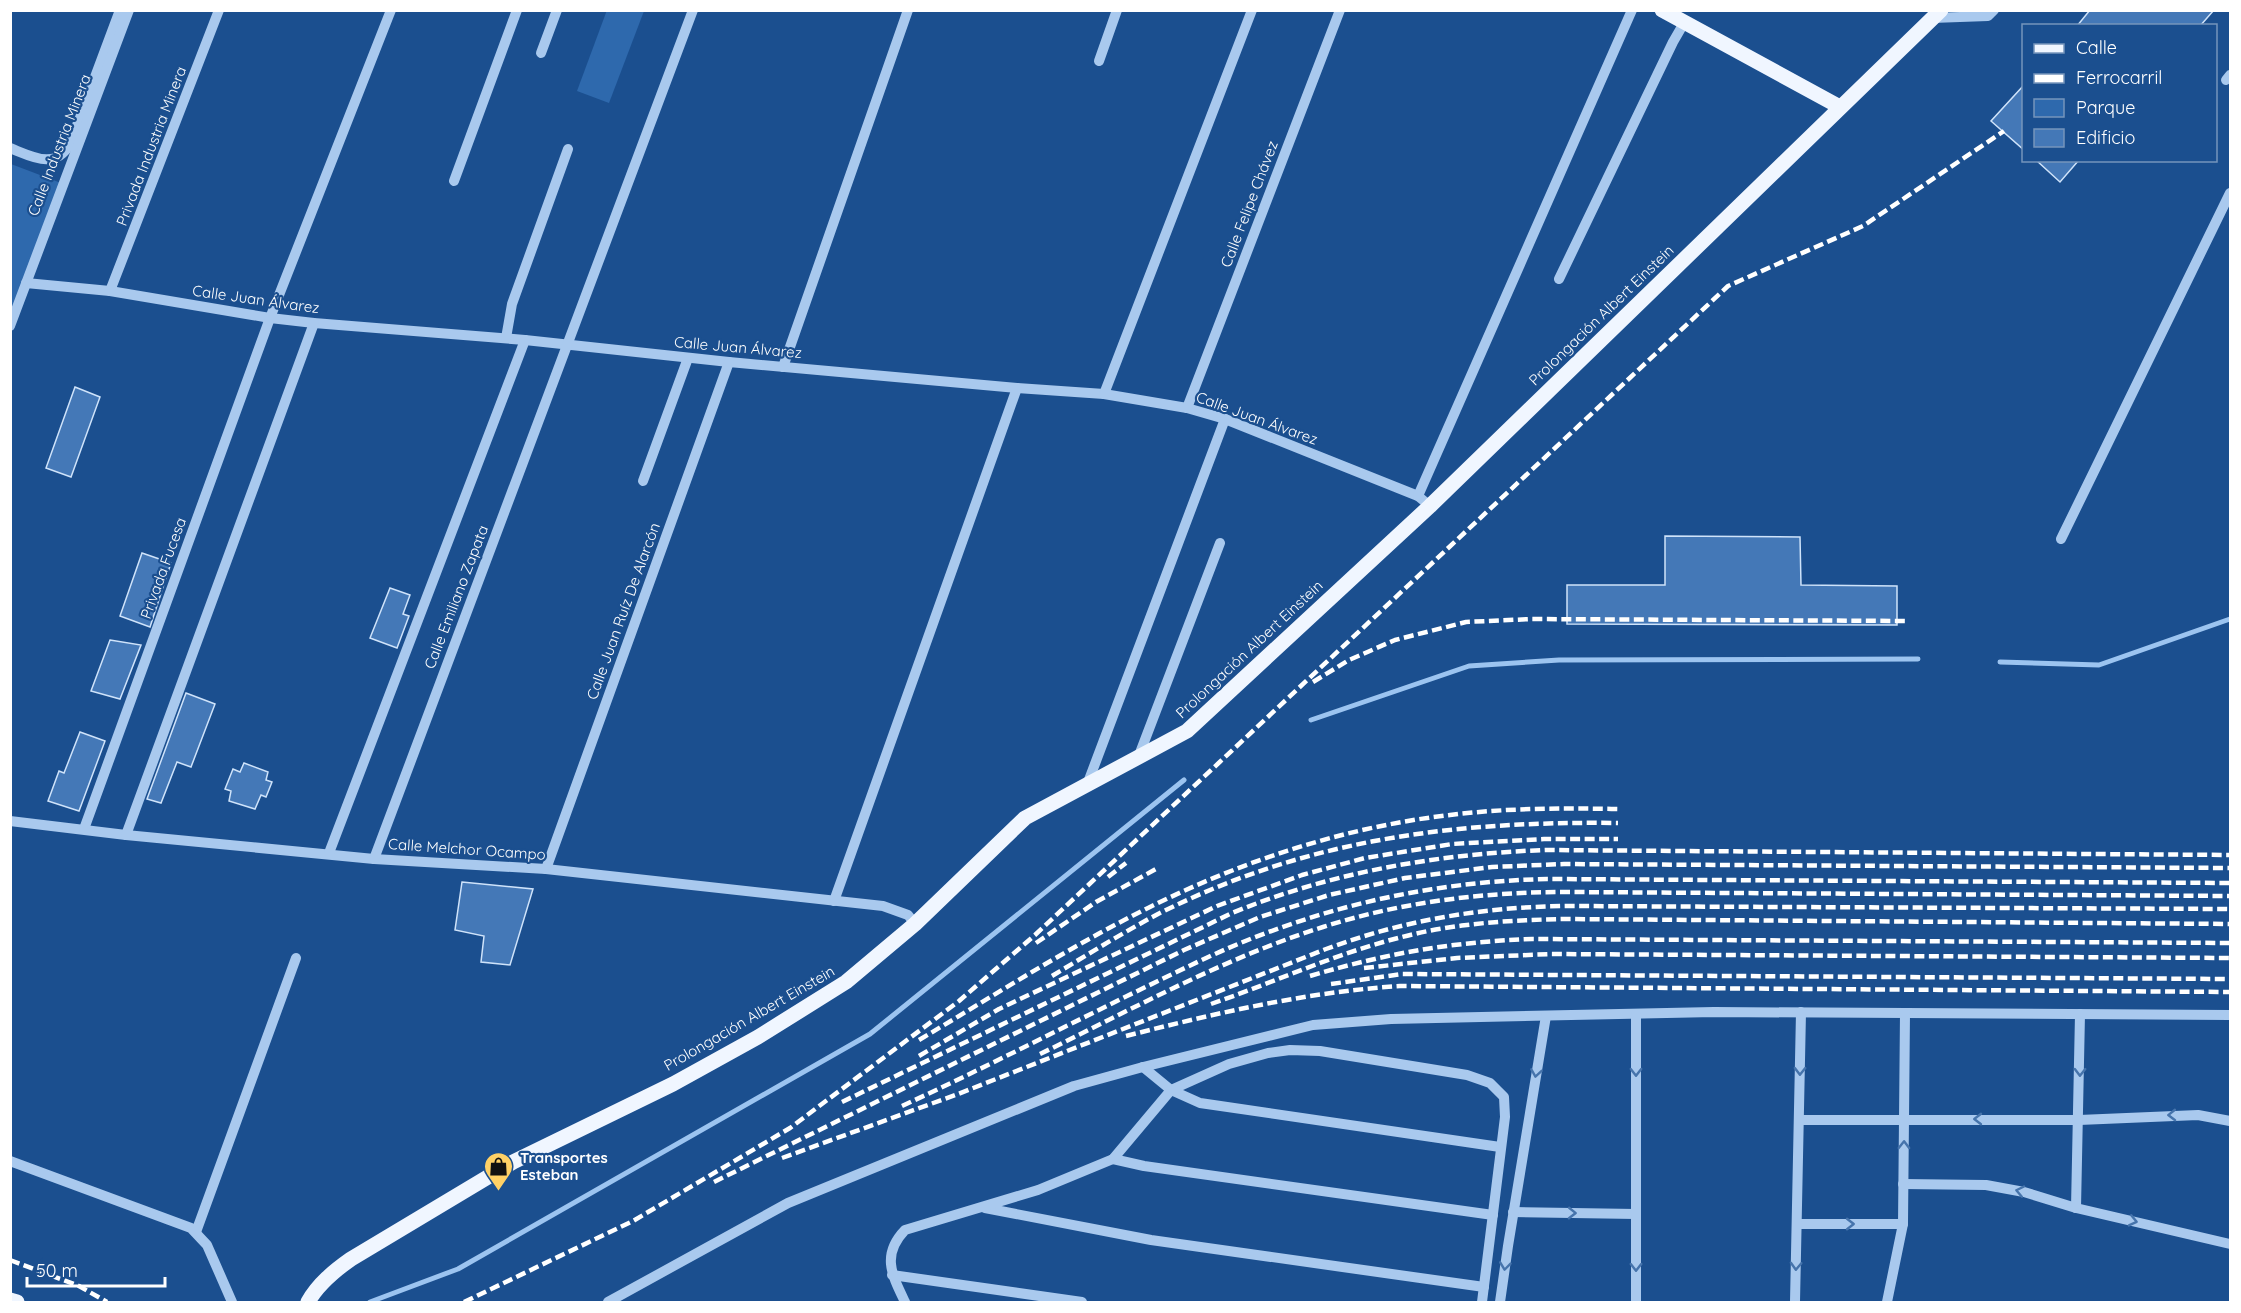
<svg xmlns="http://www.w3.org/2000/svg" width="2241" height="1313" viewBox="0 0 2241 1313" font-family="Quicksand,sans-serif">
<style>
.green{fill:#2e69ad}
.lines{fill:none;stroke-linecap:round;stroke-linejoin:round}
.stream{stroke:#9cc4f0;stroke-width:5}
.building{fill:#4478b7;stroke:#cfe3fa;stroke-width:1.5}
.minor{stroke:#a9c9ee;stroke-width:10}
.major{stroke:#f0f6ff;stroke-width:15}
.rail{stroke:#fff;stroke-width:4.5;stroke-dasharray:10 4.5;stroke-linecap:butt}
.oneway{stroke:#4674ac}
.labels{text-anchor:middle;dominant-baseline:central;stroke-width:4.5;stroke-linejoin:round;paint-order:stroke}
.street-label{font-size:15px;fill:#fff;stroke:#1b4f8f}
.poi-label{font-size:15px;font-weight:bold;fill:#fff;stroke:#1b4f8f;text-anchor:start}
</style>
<rect width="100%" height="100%" fill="#1b4f8f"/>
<!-- green -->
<g class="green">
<path d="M607,10L644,11L609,103L577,91Z"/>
<path d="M11,164L61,183L11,318Z"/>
</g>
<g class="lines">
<!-- stream -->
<g class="stream">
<path d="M2000,662L2099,665L2230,619"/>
<path d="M1311,720L1469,666L1559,660L1918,659"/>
<path d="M370,1302L458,1269L870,1034L1184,780"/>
</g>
</g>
<!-- building -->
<g class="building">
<path d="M2090,10H2214L2200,26H2077Z"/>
<path d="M2024,85V150L1991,121Z"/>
<path d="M2036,160H2079L2060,182Z"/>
<path d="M75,387L100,397L71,477L46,468Z"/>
<path d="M1665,536L1800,537L1801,585L1897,586V625L1567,624V585H1665Z"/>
<path d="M142,553L171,563L150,627L120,616Z"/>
<path d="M390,588L410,595L403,614L409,616L397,648L370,638Z"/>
<path d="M110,640L141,645L120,699L91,691Z"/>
<path d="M186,693L215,704L191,767L177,762L161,803L147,799Z"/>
<path d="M80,732L105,741L79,811L48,801L59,771L64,773Z"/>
<path d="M244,763L268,772L266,780L272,782L266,797L261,795L255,809L229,801L231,791L225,789L233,769L240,772Z"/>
<path d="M462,882L533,889L510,965L481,962L484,936L455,930Z"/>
</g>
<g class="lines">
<!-- minor -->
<g class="minor">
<path d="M1932,18L1988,16L1994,10"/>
<path d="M541,53L557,10"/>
<path d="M1099,61L1117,10"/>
<path d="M2226,80L2230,75"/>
<path d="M10,148C33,157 55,170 70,144L120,10"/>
<path d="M454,181L517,10"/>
<path d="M1559,279L1673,42L1684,23"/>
<path d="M26,283L110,291L270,318L314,323L525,340L729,362L1017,388L1104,394L1187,408L1225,419L1418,496L1430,506"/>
<path d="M110,291L219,10"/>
<path d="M10,326L129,10"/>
<path d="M506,338L512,304L568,149"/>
<path d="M783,367L908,10"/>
<path d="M1104,394L1252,10"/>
<path d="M1187,408L1340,10"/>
<path d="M643,481L688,358"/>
<path d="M1418,496L1632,10"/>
<path d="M2061,539L2230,193"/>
<path d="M1138,758L1220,543"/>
<path d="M1087,785L1225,419"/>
<path d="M10,821L126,835L374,859L546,869L883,906L908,915L915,924"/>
<path d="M84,829L270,318L391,10"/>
<path d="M126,835L314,323"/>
<path d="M329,853L525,340"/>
<path d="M374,859L693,10"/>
<path d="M546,869L729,362"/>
<path d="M834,901L1017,388"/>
<path d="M1143,1067L1171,1090L1200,1103L1500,1147"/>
<path d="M1799,1120H2079L2198,1115L2230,1121"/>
<path d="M1113,1159L1144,1166L1493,1215"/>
<path d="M10,1161L191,1228L207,1245L232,1302"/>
<path d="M1903,1184L1986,1185L2024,1192L2076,1208L2230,1244"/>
<path d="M985,1208L1151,1240L1484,1287"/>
<path d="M2076,1208L2080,1014"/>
<path d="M1513,1212L1636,1214"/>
<path d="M1798,1224H1903"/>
<path d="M196,1232L296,958"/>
<path d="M892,1275L1082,1302"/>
<path d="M608,1302L788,1203L1074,1086L1143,1067L1313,1025L1391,1019L1714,1012L2230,1015"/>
<path d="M905,1302C892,1275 881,1255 905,1230L1038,1190L1113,1159L1171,1090L1229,1064L1268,1053L1290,1050L1320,1051L1467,1075L1490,1083L1504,1097L1505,1117L1482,1302"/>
<path d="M1500,1302L1508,1246L1546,1016"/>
<path d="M1636,1302V1014"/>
<path d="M1795,1302L1801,1012"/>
<path d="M1887,1302L1903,1224L1905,1013"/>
</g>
<!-- major -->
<g class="major">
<path d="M1662,10L1840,107"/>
<path d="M10,1300L17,1302"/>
<path d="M308,1302C318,1284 334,1271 351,1259L513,1162L673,1084L758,1037L846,982L915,924L1025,818L1187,731L1430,506L1941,10"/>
</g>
<!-- rail -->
<g class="rail">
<path d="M1313,682L1349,660L1395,640L1466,622L1532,619L1909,621"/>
<path d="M1108,877L1126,863"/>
<path d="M1036,943L1096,902L1156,869"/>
<path d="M1364,968L1457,958L1551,954L2230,958"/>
<path d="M1052,976C1087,955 1122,933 1158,914C1307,839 1453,821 1618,823"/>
<path d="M1310,976C1388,953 1451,942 1532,939L2230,943"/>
<path d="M1331,984L1402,974L2230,979"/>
<path d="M1211,1004C1275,982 1337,953 1402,937C1456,923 1511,920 1567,919L2230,924"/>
<path d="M1126,1036C1217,1013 1306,992 1400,986L2230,992"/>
<path d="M919,1040C995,995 1069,947 1148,908C1242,861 1345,827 1450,815C1506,808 1562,808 1618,809"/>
<path d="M1040,1054C1133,1009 1224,958 1323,927C1401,902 1484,892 1566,892L2230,896"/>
<path d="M919,1056L999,1009L1217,906L1302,875L1365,858L1452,844L1544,839H1618"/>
<path d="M842,1102L1232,913C1332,872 1437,854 1545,850L2230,855"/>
<path d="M902,1106C978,1071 1052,1033 1127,996C1177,972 1227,946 1280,928C1366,897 1456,881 1547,879L2230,883"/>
<path d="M782,1158L958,1094L1326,949C1404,920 1483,907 1566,906L2230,909"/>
<path d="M714,1182L1184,950L1260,917L1329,895L1405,878L1492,867L1564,864L2230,868"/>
<path d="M10,1260L79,1286L107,1302"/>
<path d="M464,1302L633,1221L790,1128L959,1001L1035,935L1728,286L1863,226L2004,131"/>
</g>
</g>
<!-- one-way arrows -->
<defs><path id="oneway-chevron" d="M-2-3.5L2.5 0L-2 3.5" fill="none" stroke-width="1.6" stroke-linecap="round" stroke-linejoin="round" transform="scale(1.5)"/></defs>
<g class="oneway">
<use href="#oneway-chevron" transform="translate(1800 1071) rotate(91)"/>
<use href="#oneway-chevron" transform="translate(1636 1072) rotate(90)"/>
<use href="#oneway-chevron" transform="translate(2080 1072) rotate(91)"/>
<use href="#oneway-chevron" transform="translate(1536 1073) rotate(99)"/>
<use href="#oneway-chevron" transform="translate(2172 1115) rotate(179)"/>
<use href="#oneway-chevron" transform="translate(1978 1119) rotate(-180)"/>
<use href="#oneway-chevron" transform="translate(1904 1145) rotate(-89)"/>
<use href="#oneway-chevron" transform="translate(2020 1191) rotate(-168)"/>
<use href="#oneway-chevron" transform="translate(1572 1213) rotate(1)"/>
<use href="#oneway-chevron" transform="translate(2133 1221) rotate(13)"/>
<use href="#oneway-chevron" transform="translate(1850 1224)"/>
<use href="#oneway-chevron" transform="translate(1505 1266) rotate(97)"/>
<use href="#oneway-chevron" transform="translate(1796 1266) rotate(92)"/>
<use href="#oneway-chevron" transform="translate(1636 1267) rotate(90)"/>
</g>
<!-- icons -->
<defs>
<symbol id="shop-pin" viewBox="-11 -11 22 30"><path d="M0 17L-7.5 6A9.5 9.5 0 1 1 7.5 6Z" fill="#ffd166" stroke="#1b4f8f"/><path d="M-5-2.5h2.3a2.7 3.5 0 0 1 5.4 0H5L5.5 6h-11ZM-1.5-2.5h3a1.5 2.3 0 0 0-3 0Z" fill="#111"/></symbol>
</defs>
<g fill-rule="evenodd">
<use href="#shop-pin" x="482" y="1150" width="33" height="45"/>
</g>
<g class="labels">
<!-- street labels -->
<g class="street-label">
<text transform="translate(59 145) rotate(-69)">Calle Industria Minera</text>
<text transform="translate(151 146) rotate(-69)">Privada Industria Minera</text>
<text transform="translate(1249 204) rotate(-69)">Calle Felipe Chávez</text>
<text transform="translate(256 299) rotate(8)">Calle Juan Álvarez</text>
<text transform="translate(1601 315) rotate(-44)">Prolongación Albert Einstein</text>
<text transform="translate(738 347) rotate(5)">Calle Juan Álvarez</text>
<text transform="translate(1257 418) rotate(20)">Calle Juan Álvarez</text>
<text transform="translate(163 568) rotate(-70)">Privada Fucesa</text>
<text transform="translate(456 597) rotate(-69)">Calle Emiliano Zapata</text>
<text transform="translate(623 611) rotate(-70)">Calle Juan Ruíz De Alarcón</text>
<text transform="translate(1249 649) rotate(-43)">Prolongación Albert Einstein</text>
<text transform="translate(467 849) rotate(4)">Calle Melchor Ocampo</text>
<text transform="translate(749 1018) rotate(-30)">Prolongación Albert Einstein</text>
</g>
<!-- poi labels -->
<g class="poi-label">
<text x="520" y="1157">Transportes<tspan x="520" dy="17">Esteban</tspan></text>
</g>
</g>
<!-- border -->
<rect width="2241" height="1313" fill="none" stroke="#ffffff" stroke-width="24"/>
<!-- legend -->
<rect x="2022" y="24" width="195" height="138" fill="#1b4f8f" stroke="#7695bc" stroke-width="1.5"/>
<rect x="2034" y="44" width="30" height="9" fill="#f0f6ff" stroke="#7695bc" stroke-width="1.5"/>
<text x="2076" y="54" font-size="18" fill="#ffffff">Calle</text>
<rect x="2034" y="74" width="30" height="9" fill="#ffffff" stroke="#7695bc" stroke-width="1.5"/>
<text x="2076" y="84" font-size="18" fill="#ffffff">Ferrocarril</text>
<rect x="2034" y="99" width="30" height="18" fill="#2e69ad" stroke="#7695bc" stroke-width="1.5"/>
<text x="2076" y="114" font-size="18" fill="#ffffff">Parque</text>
<rect x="2034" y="129" width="30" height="18" fill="#4478b7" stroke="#7695bc" stroke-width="1.5"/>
<text x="2076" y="144" font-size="18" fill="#ffffff">Edificio</text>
<!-- scale -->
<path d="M27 1277v9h138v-9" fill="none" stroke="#ffffff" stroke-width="3"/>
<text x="36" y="1277" font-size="18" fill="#ffffff" stroke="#1b4f8f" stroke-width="4.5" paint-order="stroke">50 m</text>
</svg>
